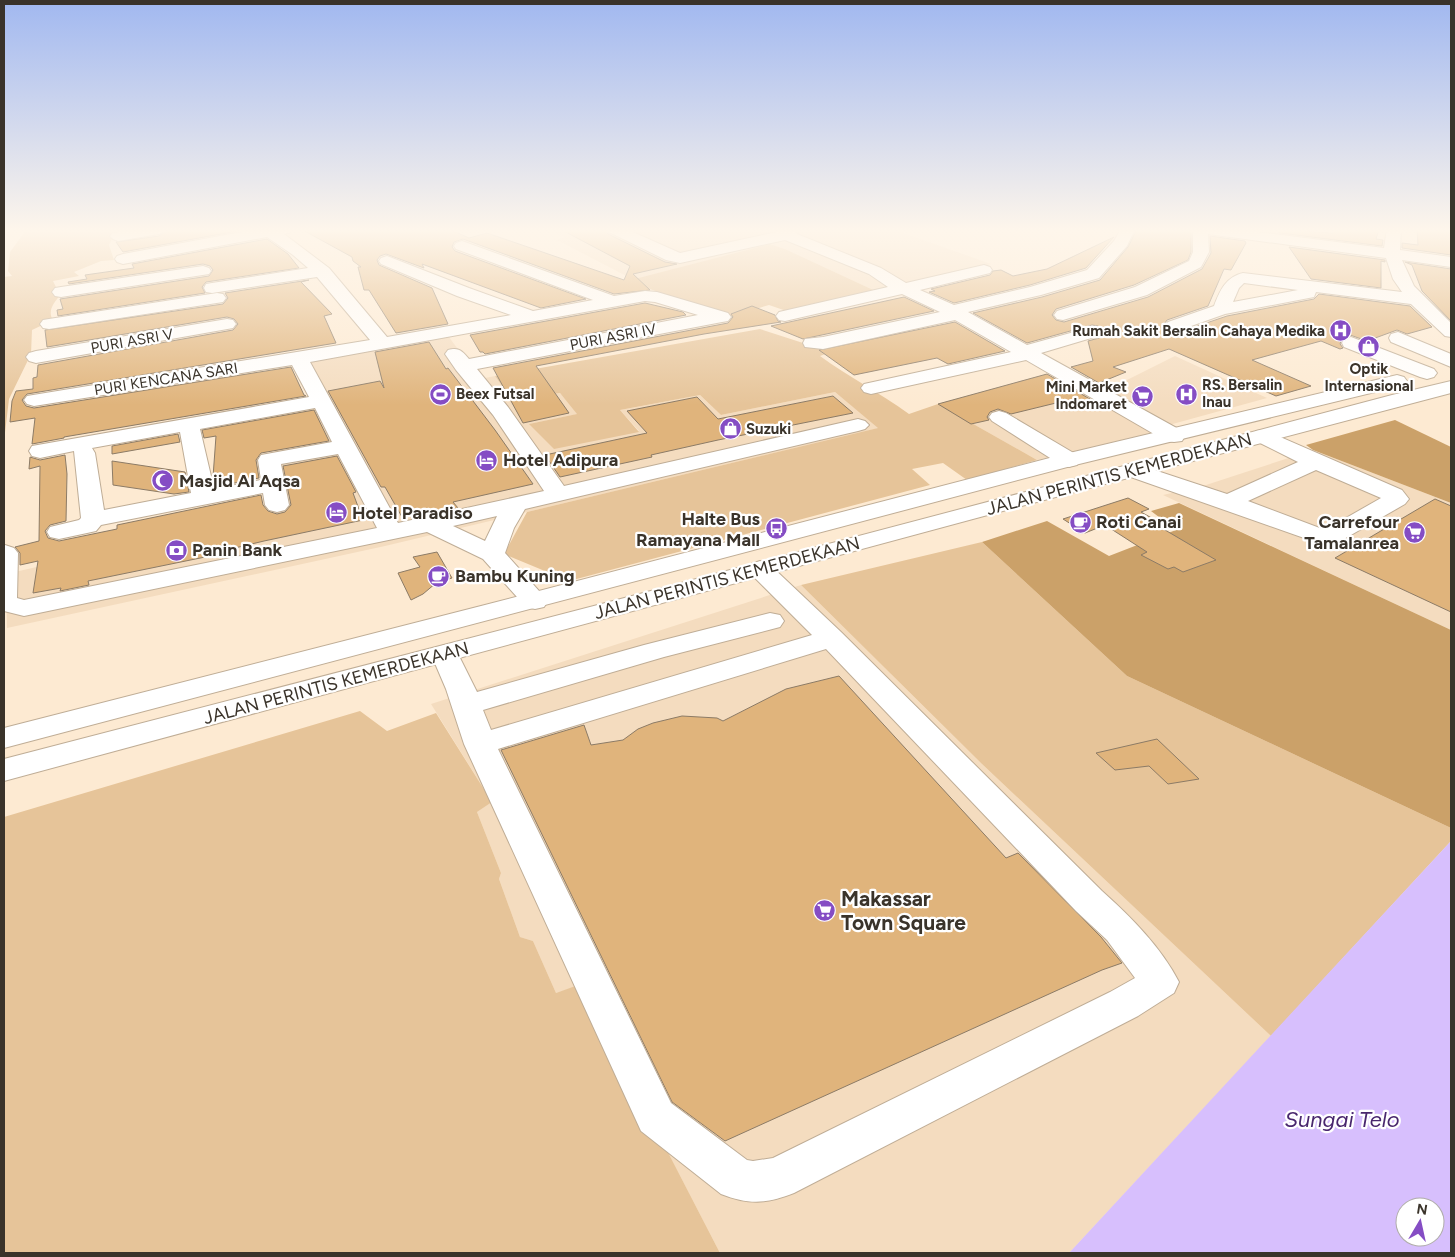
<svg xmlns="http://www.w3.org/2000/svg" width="1455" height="1257" viewBox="0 0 1455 1257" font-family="Figtree,sans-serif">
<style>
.built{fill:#f4dcbf}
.green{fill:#e6c499}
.forest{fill:#cba169}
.water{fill:#d7bffd;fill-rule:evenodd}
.building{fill:#e0b47c;stroke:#8c7b66}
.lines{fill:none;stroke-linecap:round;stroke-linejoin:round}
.minor-casing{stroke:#bfad96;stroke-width:2}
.highway-casing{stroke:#bfad96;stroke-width:2}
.minor{fill:#fff;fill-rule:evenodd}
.highway{fill:#fff;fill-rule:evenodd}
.labels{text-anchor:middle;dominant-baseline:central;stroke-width:4.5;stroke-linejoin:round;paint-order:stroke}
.far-poi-label{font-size:15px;font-weight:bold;fill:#3a332a;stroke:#fff;text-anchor:start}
.far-street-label{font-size:15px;fill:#3a332a;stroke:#fff}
.poi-label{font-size:18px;font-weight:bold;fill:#3a332a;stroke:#fff;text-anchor:start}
.street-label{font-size:18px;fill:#3a332a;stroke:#fff}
.near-poi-label{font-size:21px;font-weight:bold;fill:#3a332a;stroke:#fff;text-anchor:start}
.near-water-label{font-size:22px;font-style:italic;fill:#49276e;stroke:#fff}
</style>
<rect width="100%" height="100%" fill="#fdead2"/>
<!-- built -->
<g class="built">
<path d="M546,229H892L991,264L882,294L785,249L770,244L634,280L557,240L565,237Z"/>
<path d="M443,329L480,379L495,376L512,400L560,393L578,414L530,424L639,431L620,410L700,395L721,415L835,392L879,428L385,546L7,628L6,574L277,512L279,465L263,413L312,404L290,356Z"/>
<path d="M1175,356L1267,398L1169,425L1107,390Z"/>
<path d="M1046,374L1097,401L1151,433L1037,460L938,404Z"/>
<path d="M1313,450L1451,503V630L1163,495L1206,485Z"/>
<path d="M801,585L982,764L1271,1036L1069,1253H720L581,985L556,993L533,941L520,937L499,879L501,873L477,812L492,802L431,704Z"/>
</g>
<!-- green -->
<g class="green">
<path d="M27,229H117L109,245L114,260L101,261L74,272L79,276L53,281L60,295C54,303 47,311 53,320L32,330L31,354L9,399L4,441V277L12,276L8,271L10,252Z"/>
<path d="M770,244L785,249L882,294L798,315L769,305L729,317L627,281Z"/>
<path d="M760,329L831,352L820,356C849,377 880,393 909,414L938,404L1037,460L967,480L943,463L912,469L930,485L569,581L504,554L527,512L878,428L835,392L721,415L700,395L620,410L639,432L554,449L529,424L577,414L560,393L512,400L495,376Z"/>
<path d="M982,542L1127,676L1451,828V841L1271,1036L982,764L801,585Z"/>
<path d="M360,711L387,731L436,713L492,802L477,812L501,873L499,879L520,937L533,941L556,993L581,984L720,1253H4V817Z"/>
</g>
<!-- forest -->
<g class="forest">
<path d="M1395,420L1451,447V503L1313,450L1306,445Z"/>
<path d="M1179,503L1451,630V828L1127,676L982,542L1047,521L1109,556L1176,530L1151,511Z"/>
</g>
<!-- water -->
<path class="water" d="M1451,841V1253H1069ZM1405,1207H1435V1237H1405Z"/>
<!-- building -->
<g class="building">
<path d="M169,229H248L123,252L116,242L159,236Z"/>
<path d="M301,229H449L469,238L487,233L624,280L630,266L560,229H604L608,234L665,262L677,264L633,274L650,290L614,294L463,239L454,242L452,247L455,251L586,299L541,308L422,264L424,268L386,254L380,256L377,260L379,265L432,288L448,324L396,333L369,290H364L358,267H361L353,261L352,257Z"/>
<path d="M1137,229H1191V252L1188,260L1134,285L1056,309L1052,315L1056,320L1064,322L1148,297L1202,269L1211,253L1210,236L1245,241L1246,243L1231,270L1224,269L1208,306L1167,320L1163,326L1168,332H1180L1227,316L1314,299L1319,294L1410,306L1432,327L1407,334L1397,330L1367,341L1350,335L1342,338L1340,344L1343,348L1340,349L1321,341L1252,360L1311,386L1276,396L1169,349L1113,367L1126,372L1099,383L1071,367L1093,361L1088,341L1099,338L1102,333L1098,326L1092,325L1027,343L973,313L1042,297L1100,280L1128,247Z"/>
<path d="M1277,229L1331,233H1334V229H1379L1376,239L1383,240L1382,246L1280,233Z"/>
<path d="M1417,229H1451V255L1402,248V243L1418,245Z"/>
<path d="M1114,237L1086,268L1030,285L954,303L929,292L935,291L931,289L990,275L993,271L1001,270L1013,276L1047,269Z"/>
<path d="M267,239L288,254L299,268L206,282L202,287L205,293L58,316L57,310L63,309L60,299L209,276L213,270L210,266L203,264L69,284L68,282L87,279L85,275L134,268L132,264Z"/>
<path d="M1289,247L1385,260V262L1381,261V288L1311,279Z"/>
<path d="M1405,262L1451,269V321L1422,291L1412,265Z"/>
<path d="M309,280L301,282L332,314L324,316L336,343L27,394L22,400L26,406L34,408L291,367L304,395L306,396L64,437V438L32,444L35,418L10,422L12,401L16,391L33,389V378L37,377L38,365L233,330L238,324L234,319L227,317L47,347L45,330L223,304L228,298L225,293Z"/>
<path d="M904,297L934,311L803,339L771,326Z"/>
<path d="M645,303L683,312L686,315L485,354L483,352H480L470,335Z"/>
<path d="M752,306L775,315L778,321L781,322L704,334L536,366L569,413L523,423L493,368L728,323L733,317L731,314Z"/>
<path d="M955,322L1005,351L948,364L937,358L854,375L819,350Z"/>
<path d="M429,342L446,369L448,368L495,430L533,484L453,502L458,508L434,513L432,510L402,517L385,487H381L328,391L380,381L384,388L375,352Z"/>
<path d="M1047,374L1095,402L1076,410L1060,402L1011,414L998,409L990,412L987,417L989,420L971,424L938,404Z"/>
<path d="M833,396L853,413L718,440L651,455L652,457L560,477L545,455L647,433L627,411L697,397L718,419Z"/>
<path d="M314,410L329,441L261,453L256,460L259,478L215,487L213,477L216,436L204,438L202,430Z"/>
<path d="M178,434L180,442L112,454V446Z"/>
<path d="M65,455L67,474L66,521L50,525L45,531L48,538L59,541L117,529V525L261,495L263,505L268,511L277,514L285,512L291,505L283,466L337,456L356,492L353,493L363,520L264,541L210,554V556L88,581L89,585L60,591L61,588L33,593L38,561L20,565V553L15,547L39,541L40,466L29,469L30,457L40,460Z"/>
<path d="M112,461L185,472L189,492L174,494L113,485Z"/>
<path d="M1128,498L1149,509L1141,512L1164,525L1160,527L1216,560L1183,572L1174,567L1168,569L1141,555L1147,552L1105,525L1085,533L1063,519Z"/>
<path d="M1435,499L1451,506V612L1335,558Z"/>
<path d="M437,552L452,578L436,583L423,594L411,600L398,573L420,567L413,557Z"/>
<path d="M839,676L1006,858L1018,853L1101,937L1122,963L1102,970L725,1141L672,1102L501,750L584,725L591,745L623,740L638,729L653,723L682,716L717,718L723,721L786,689Z"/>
<path d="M1157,739L1199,779L1168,784L1149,766L1115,770L1096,753Z"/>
</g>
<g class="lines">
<defs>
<g id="minor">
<path d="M133,229H167L164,232L159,234L118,241L113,239L110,236L113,233Z"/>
<path d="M257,229H293L291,232L284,234L329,268L387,337L511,315L457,296L381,264L379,261L381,258L387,256L469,288L533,311L593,300L456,249L454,246L456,243L462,241L614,296L645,291L657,292L728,313L731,317L728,321L722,322L477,369L508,407L564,486L858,419L865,421L869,425L865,429L858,431L525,509L514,528L505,553L548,601L544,607L535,609L526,607L483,559L427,532L24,616L4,611L5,545L14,548L18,553L17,598L24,600L377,528L338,454L281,464L289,505L285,510L277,512L269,510L265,505L263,493L101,525L96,531L87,533L59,539L50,537L47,532L50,527L79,520L81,518L74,451L40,458L32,456L29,451L32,446L309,397L292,365L34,406L27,404L24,400L27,396L370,340L317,277L212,293L206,292L204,288L206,284L212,283L308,268L293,255L267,237L123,264L117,262L115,259L117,256L123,254ZM645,301L655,302L698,315L469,359C462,351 459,347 448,350L445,354L456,370L493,415L544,491L398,523L310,362ZM315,408L332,442L261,455L258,460L261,480L214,489L200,429ZM180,432L191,493L104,510L95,453L92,448ZM497,516L485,541L453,526Z"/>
<path d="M606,229H626L680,253L781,231V229H795L797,234L881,268L906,283L984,265L990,267L992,270L990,273L920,290L954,305L1030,287L1087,270L1114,241L1121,229H1135L1127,246L1099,278L1041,295L968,312L1027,345L1092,327L1098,328L1101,332L1098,336L1041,353L1182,431L1185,436L1182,441L1174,442L1166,441L1026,360L871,394L864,392L861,388L864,384L1011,352L955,320L823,349L805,347L803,343L805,339L823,337L940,312L902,294L785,321L779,320L776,316L779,312L888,287L869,274L785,240L680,263L666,260L609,232Z"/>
<path d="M1193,229H1235L1384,248L1387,229H1401L1400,250L1451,257V267L1402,260L1414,286L1451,323V337L1445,336L1411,304L1316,292L1314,297L1225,314L1180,330L1174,331L1168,330L1165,326L1168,322L1214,306C1220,290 1226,277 1243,273L1402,292L1393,279L1386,258L1208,234L1209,252L1201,267L1147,295L1063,320L1057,319L1054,315L1057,311L1135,287L1189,261L1193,252ZM1244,283L1298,290L1233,302L1239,288Z"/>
<path d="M203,266L209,268L211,271L209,274L61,297L55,296L52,292L55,288L61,287Z"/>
<path d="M217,293L223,294L226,298L223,302L49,329L43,328L40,324L43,320L49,319Z"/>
<path d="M227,319L233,320L236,324L233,328L36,363L29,361L26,357L29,353L36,351Z"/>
<path d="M1398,332L1451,354V367L1391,342L1389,338L1391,334Z"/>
<path d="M1351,337L1434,369L1437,373L1434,377L1427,379L1420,377L1344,347L1342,343L1344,339Z"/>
<path d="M999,411L1006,413L1077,455L1080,460L1077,465L1069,467L1061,465L992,421L989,417L992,413Z"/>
<path d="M1264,430L1402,490L1409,499L1405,504L1337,543L1324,545L1125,475L1122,470L1125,465L1133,463L1227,494L1298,462L1256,441L1253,436L1256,431ZM1316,470L1381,498L1325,530L1248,501Z"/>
<path d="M760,561L769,564L841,632L1102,891C1131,917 1161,947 1179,982L1174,993L1138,1016L794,1193C766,1204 749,1205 721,1194L641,1131L464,744L446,689L431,654L435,648L445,645L455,648L477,692L644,645L770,613L780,615L784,621L780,627L664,657L483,710L491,730L812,635L751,574L747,569L751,564ZM826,649L1076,911L1107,940L1135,978L1110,992L773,1158L753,1161L747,1160L671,1103L498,749Z"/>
</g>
<g id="highway">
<path d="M1397,375L1404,377L1407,381L1404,385L1075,465L4,748V728L481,606L1061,455Z"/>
<path d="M1451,381V393L984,516L4,781V759L613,601L1392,395Z"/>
</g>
</defs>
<!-- minor casing -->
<use href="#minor" class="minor-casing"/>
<!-- highway casing -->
<use href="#highway" class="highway-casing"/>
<!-- minor -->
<use href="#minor" class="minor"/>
<!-- highway -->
<use href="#highway" class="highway"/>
</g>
<!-- sky -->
<linearGradient id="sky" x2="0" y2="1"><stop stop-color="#a1b8f0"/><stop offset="0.57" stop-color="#fef6eb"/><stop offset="1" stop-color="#fef6eb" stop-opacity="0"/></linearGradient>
<rect width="1455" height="405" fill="url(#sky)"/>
<!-- icons -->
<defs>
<symbol id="hospital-disc" viewBox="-11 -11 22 22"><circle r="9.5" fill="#854dc4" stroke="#fff"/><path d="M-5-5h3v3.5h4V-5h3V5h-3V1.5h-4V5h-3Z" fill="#fff"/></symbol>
<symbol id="shop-disc" viewBox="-11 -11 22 22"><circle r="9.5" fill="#854dc4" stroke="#fff"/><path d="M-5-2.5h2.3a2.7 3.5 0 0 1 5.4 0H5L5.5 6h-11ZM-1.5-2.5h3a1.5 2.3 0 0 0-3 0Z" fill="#fff"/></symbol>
<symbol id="stadium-disc" viewBox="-11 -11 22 22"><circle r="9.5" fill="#854dc4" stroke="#fff"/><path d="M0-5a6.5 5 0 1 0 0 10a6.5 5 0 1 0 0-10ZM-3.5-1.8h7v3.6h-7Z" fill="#fff"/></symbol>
<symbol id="supermarket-disc" viewBox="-11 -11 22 22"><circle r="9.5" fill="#854dc4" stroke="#fff"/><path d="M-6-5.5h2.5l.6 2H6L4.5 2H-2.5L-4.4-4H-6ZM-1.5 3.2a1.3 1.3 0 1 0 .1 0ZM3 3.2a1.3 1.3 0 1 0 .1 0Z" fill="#fff"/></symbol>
<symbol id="hotel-disc" viewBox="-11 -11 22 22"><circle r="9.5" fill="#854dc4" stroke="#fff"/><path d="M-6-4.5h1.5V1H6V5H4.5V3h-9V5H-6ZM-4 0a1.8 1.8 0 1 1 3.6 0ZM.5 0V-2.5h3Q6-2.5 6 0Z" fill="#fff"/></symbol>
<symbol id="mosque-disc" viewBox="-11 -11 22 22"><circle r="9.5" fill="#854dc4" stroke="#fff"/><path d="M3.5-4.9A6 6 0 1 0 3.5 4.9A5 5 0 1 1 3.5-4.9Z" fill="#fff"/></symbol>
<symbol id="cafe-disc" viewBox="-11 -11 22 22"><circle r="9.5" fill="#854dc4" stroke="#fff"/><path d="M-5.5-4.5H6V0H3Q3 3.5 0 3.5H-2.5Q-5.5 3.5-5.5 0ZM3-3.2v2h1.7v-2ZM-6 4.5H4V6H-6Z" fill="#fff"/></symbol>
<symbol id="bus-disc" viewBox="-11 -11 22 22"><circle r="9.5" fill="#854dc4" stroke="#fff"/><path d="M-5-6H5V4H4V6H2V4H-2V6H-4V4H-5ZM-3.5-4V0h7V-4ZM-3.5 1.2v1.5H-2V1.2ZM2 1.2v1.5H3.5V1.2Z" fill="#fff"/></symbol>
<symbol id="bank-disc" viewBox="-11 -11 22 22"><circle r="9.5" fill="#854dc4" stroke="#fff"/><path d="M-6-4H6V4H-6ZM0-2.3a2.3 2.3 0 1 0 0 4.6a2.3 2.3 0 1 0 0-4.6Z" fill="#fff"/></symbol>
</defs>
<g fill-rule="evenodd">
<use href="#hospital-disc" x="1328" y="318" width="25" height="25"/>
<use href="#shop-disc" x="1356" y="334" width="25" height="25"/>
<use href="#stadium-disc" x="428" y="382" width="25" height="25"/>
<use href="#hospital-disc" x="1174" y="382" width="25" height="25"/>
<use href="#supermarket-disc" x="1130" y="384" width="25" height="25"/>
<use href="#shop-disc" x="718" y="416" width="25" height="25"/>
<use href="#hotel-disc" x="474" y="448" width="25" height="25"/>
<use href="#mosque-disc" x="150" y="468" width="25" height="25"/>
<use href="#hotel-disc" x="324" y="500" width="25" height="25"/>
<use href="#cafe-disc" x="1068" y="510" width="25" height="25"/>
<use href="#bus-disc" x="764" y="516" width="25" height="25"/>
<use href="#supermarket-disc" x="1402" y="520" width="25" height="25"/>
<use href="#bank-disc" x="164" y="538" width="25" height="25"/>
<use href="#cafe-disc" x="426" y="564" width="25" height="25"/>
<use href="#supermarket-disc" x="812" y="898" width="25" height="25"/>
</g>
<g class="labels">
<!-- far-poi labels -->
<g class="far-poi-label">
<text x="1325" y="331" text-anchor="end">Rumah Sakit Bersalin Cahaya Medika</text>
<text x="1369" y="369" text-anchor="middle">Optik<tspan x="1369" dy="17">Internasional</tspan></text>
<text x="1202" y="385">RS. Bersalin<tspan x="1202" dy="17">Inau</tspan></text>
<text x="1127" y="387" text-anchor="end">Mini Market<tspan x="1127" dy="17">Indomaret</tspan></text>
<text x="456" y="394">Beex Futsal</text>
<text x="746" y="429">Suzuki</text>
</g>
<!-- far-street labels -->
<g class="far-street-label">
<text transform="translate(613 337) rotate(-11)">PURI ASRI IV</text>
<text transform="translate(132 341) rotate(-10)">PURI ASRI V</text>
<text transform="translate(166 379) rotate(-9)">PURI KENCANA SARI</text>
</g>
<!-- poi labels -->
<g class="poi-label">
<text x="503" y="460">Hotel Adipura</text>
<text x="179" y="481">Masjid Al Aqsa</text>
<text x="352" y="513">Hotel Paradiso</text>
<text x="760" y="519" text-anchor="end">Halte Bus<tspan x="760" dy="21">Ramayana Mall</tspan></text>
<text x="1096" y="522">Roti Canai</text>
<text x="1399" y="522" text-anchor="end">Carrefour<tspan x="1399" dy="21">Tamalanrea</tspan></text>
<text x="192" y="550">Panin Bank</text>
<text x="455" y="576">Bambu Kuning</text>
</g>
<!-- street labels -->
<g class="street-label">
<text transform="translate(1119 474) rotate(-15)">JALAN PERINTIS KEMERDEKAAN</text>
<text transform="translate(727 578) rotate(-15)">JALAN PERINTIS KEMERDEKAAN</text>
<text transform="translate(336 683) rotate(-15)">JALAN PERINTIS KEMERDEKAAN</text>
</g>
<!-- near-poi labels -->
<g class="near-poi-label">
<text x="841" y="898">Makassar<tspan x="841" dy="24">Town Square</tspan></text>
</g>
<!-- near-water labels -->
<g class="near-water-label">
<text x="1342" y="1119">Sungai Telo</text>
</g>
</g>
<!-- border -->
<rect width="1455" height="1257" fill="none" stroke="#3a332a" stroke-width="10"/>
<!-- north arrow -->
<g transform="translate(1420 1222) rotate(9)"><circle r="24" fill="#ffffff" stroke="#b0adaa"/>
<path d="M0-4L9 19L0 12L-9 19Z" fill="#854dc4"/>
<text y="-8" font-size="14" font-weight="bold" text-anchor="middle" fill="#3a332a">N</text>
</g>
</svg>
